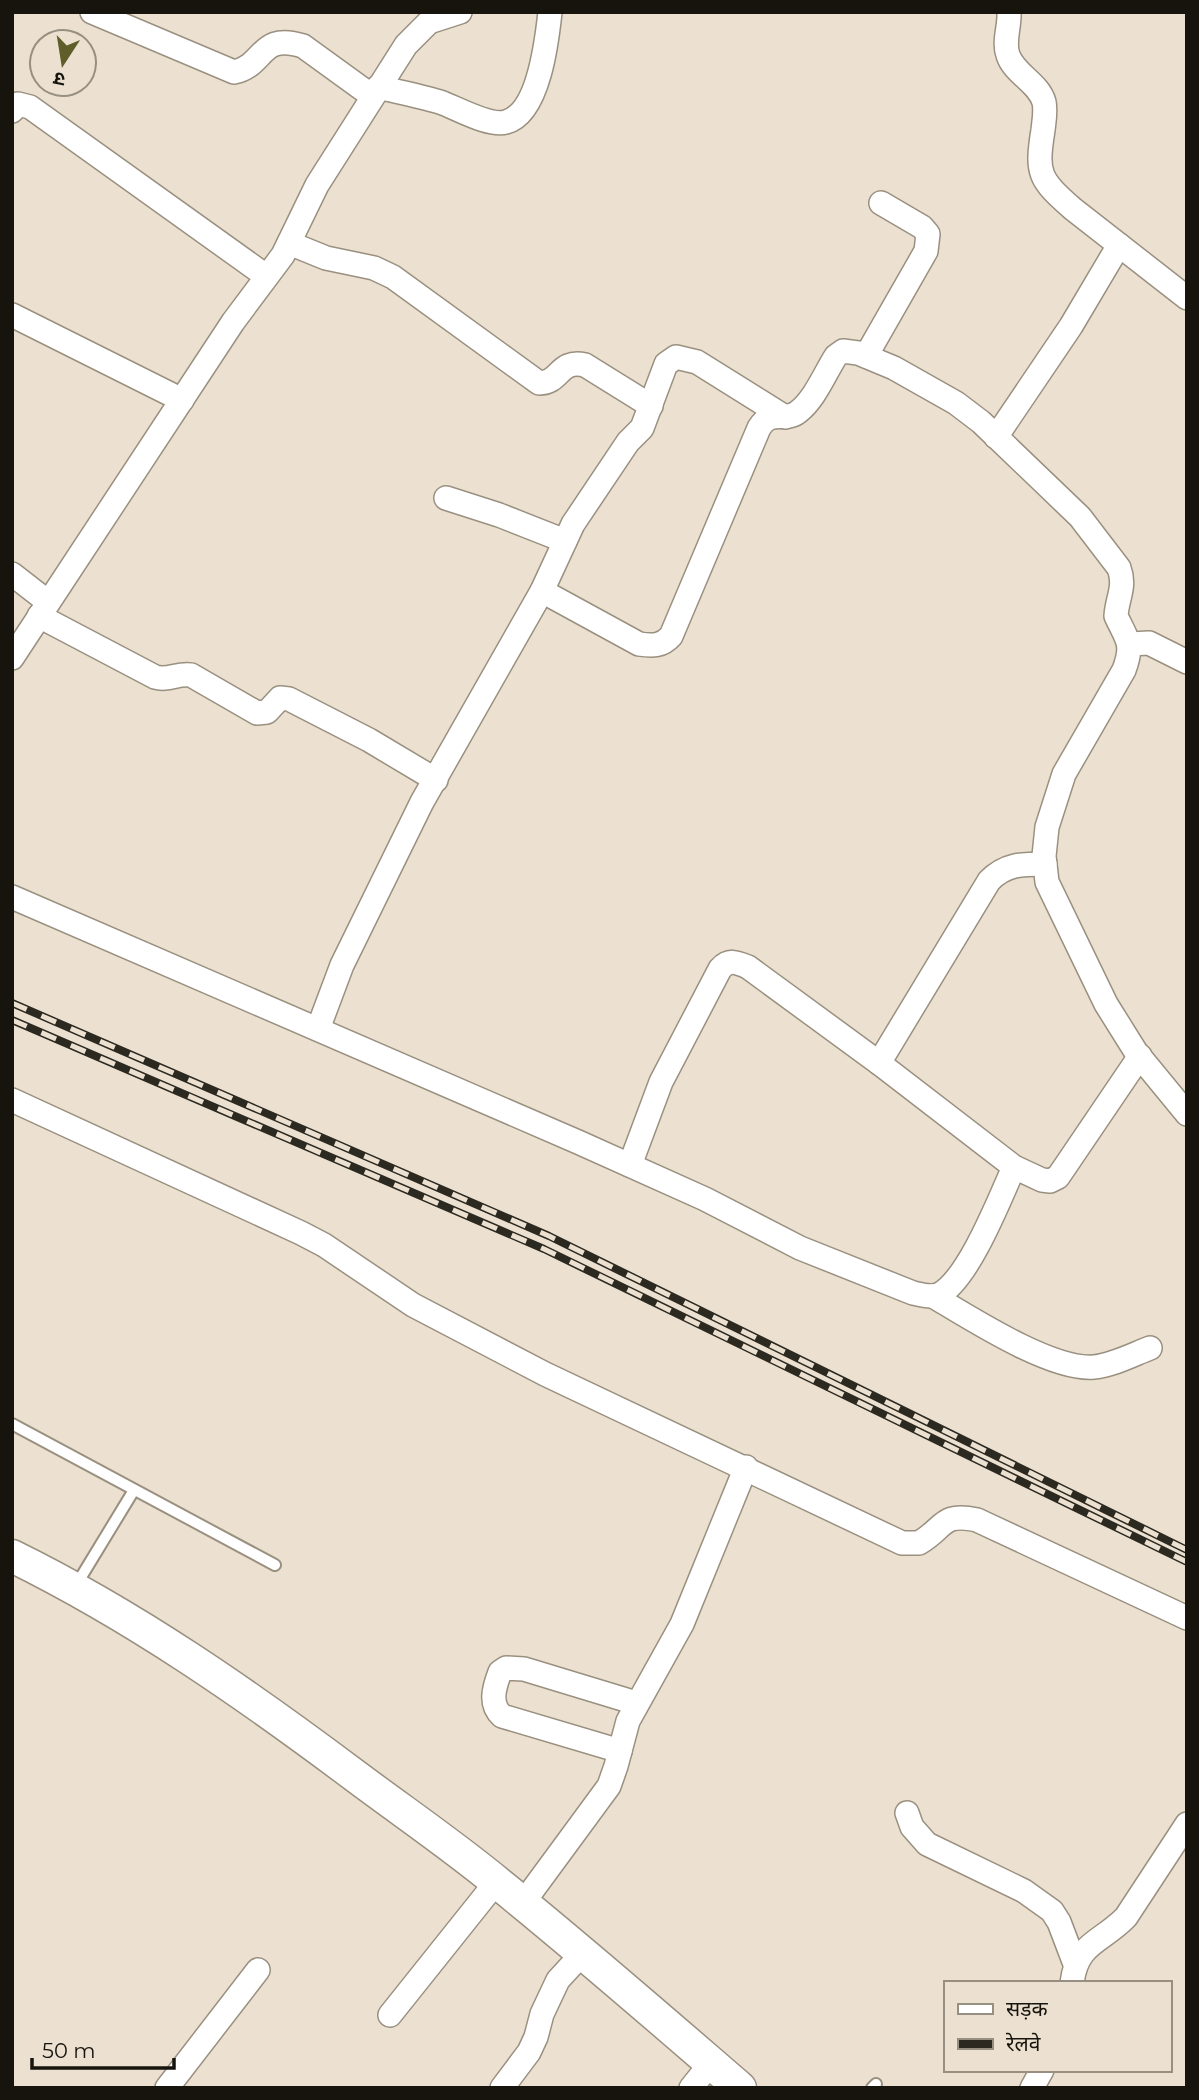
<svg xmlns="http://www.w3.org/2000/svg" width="1199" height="2100" viewBox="0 0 1199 2100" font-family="Montserrat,'Noto Sans Devanagari',sans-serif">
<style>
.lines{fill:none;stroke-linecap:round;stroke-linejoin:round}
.lane-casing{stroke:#9a9080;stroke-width:14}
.street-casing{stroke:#9a9080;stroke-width:26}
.secondary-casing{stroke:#9a9080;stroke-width:35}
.lane{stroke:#fff;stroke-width:10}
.street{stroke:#fff;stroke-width:23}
.secondary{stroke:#fff;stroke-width:32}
.rail-casing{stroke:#2c2921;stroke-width:8}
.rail{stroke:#ece1d0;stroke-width:5;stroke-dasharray:16;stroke-linecap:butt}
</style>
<rect width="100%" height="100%" fill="#ece1d0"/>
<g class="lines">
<defs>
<g id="lane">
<path d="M12,1424L275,1565"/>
<path d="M75,1587L134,1490"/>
<path d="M872,2088L876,2084"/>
</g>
<g id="street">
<path d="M92,12L234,72C265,66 259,32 303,46L372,96"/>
<path d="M1009,12C1010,27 1003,41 1008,55C1014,74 1038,82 1044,102C1046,111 1044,121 1043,130C1036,174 1039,179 1073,209L1187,298"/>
<path d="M378,87C399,92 420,96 440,102C457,108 489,127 506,122C539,113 547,40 550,12"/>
<path d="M12,111L18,104L30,107L266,276"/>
<path d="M289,243L326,258L374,268L393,277L539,383C561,383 558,359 585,365L651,406"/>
<path d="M12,315L182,400"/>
<path d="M866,356L926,251L928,234L922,227L881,203"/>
<path d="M996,437L1071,326L1119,245"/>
<path d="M446,498L499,515L565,541"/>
<path d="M12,574L48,602"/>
<path d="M542,591L639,644C653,646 662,646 671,636L759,428C771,408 784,423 798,412C815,399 825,373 836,356L843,351L858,353L894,368L956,403L981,422L1080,517L1119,568C1126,587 1117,598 1116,616C1127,640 1134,643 1124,670L1064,774L1047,827L1044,856L1047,882L1106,1004L1136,1052L1187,1114"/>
<path d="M39,616L155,677C168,681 177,673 191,675L257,713L267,712L280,698L289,699L369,740L436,780"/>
<path d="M1130,644L1149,643L1187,662"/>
<path d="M12,658L233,322L283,255L317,185L406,45L429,22L460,12"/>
<path d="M12,897L578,1142L705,1199L800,1248L913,1293C922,1295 932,1298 940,1294C969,1278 1000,1198 1014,1167"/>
<path d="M318,1029L342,965L422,802L542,591L573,524L628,442L642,428L666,364L676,357L697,362L785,417"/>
<path d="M879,1063L989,881C1005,864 1022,864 1045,864"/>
<path d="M12,1100L301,1233L324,1245L413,1305L545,1374L902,1543H919C945,1528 941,1512 977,1520L1187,1618"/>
<path d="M630,1165L661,1082L720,969C729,959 736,962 748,967L879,1063L1014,1167L1042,1180L1050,1181L1058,1177L1140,1056"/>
<path d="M933,1296C970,1318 1052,1371 1094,1367C1113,1365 1132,1355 1150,1348"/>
<path d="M620,1751L502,1716C489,1704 494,1688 500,1672L506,1668L524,1669L636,1703"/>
<path d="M907,1813L912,1827L927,1844L1024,1891L1052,1911L1059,1922L1075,1964"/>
<path d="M523,1903L609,1786L616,1766L628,1721L682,1624L746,1467"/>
<path d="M1072,1983C1077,1942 1101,1943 1126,1917L1187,1824"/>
<path d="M390,2015L497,1881"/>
<path d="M167,2088L258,1970"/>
<path d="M502,2088L529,2052L536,2037L542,2014L558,1980L582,1954"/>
<path d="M691,2088L711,2063"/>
<path d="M1032,2088L1042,2070"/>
</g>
<path id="secondary" d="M12,1556C134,1616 246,1694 354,1775C402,1811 452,1845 498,1883C580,1949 660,2019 740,2088"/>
</defs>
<!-- lane casing -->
<use href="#lane" class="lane-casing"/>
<!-- street casing -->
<use href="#street" class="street-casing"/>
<!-- secondary casing -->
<use href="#secondary" class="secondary-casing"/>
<!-- lane -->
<use href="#lane" class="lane"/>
<!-- street -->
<use href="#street" class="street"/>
<!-- secondary -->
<use href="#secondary" class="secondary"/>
<defs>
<g id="rail">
<path d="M12,1003L549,1236L1187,1550"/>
<path d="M12,1020L544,1249L1187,1562"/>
</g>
</defs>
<!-- rail casing -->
<use href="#rail" class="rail-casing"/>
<!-- rail -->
<use href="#rail" class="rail"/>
</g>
<!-- border -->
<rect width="1199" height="2100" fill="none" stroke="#17140e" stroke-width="28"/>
<!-- legend -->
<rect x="944" y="1981" width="228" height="91" fill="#ece1d0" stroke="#978f82" stroke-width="2"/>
<rect x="958" y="2004" width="35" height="10" fill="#ffffff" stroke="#978f82" stroke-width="2"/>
<text x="1006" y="2016" font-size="21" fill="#17140e">सड़क</text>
<rect x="958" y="2039" width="35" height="10" fill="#2c2921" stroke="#978f82" stroke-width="2"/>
<text x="1006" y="2051" font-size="21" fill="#17140e">रेलवे</text>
<!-- north arrow -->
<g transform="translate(63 63) rotate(192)"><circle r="33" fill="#ece1d0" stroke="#978f82" stroke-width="2"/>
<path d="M0-5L12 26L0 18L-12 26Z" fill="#5f5d2a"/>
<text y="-10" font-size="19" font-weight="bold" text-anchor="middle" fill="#17140e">उ</text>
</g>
<!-- scale -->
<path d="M32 2058v10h142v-10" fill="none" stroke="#17140e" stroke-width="3.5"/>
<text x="42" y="2058" font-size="21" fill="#17140e" stroke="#ece1d0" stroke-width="5" paint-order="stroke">50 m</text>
</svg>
